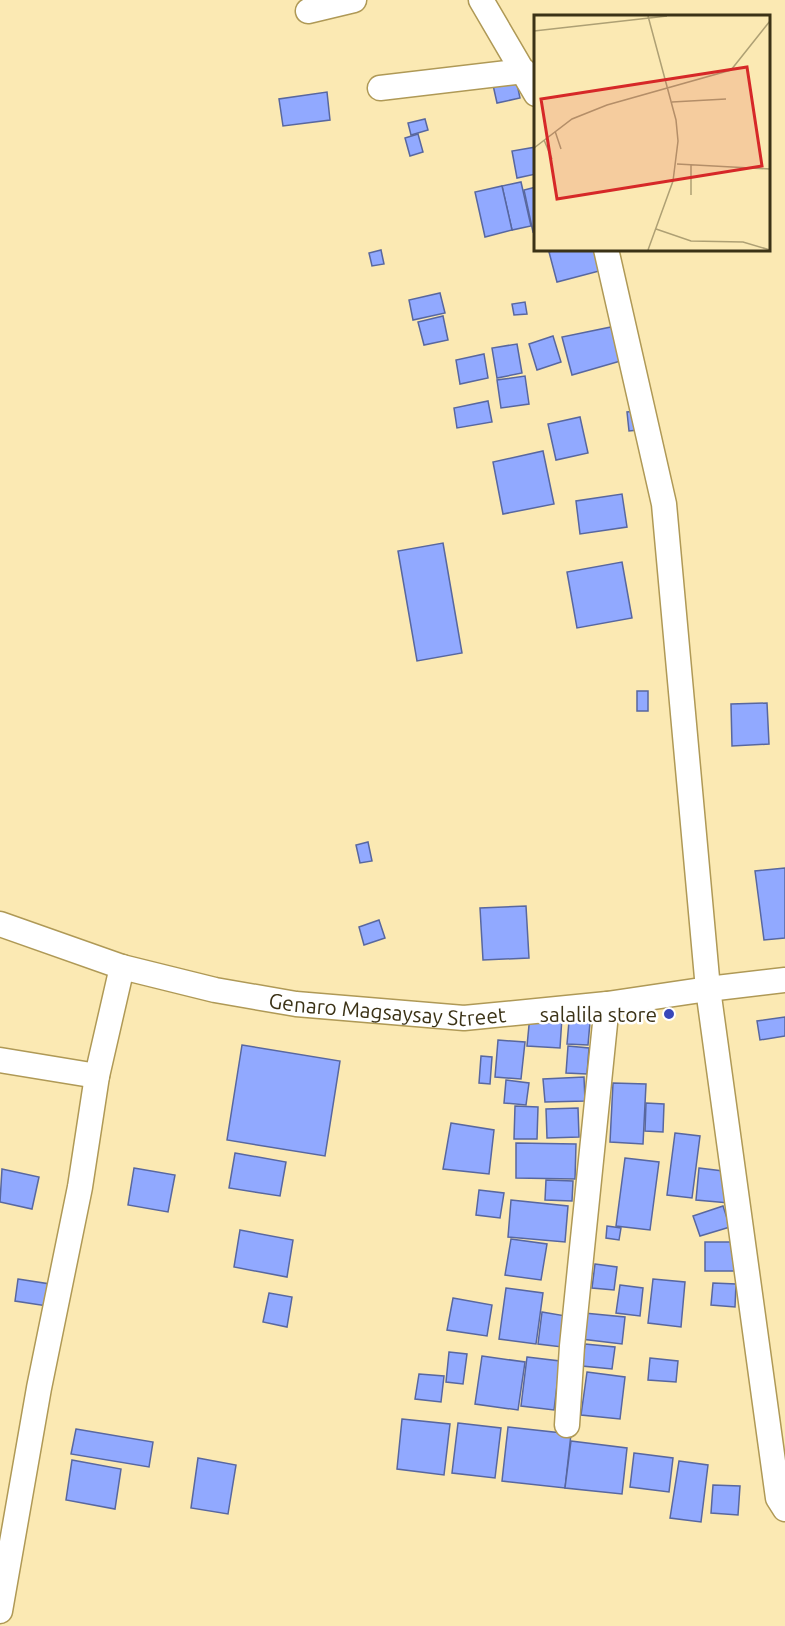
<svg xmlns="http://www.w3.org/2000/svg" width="785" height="1626" viewBox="0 0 785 1626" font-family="Ubuntu,sans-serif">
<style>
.building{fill:#91a9ff;stroke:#58679f;stroke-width:1.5}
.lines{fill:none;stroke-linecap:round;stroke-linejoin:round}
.minor-casing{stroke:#af9956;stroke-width:27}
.minor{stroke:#fff;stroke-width:24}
.poi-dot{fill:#3847ba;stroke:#fff;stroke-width:2}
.labels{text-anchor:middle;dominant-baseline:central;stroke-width:5;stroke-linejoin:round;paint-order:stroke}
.street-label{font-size:21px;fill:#3b3216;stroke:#fff}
.poi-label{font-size:21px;fill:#3b3216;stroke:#fff;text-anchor:end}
.inset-road{fill:none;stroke:#aea074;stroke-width:1.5}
.view{fill:#d62828;fill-opacity:0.15;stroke:#d62828;stroke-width:3}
.inset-edge{fill:none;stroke:#3b3216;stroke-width:3}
</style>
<rect width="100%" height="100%" fill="#fbe9b3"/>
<!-- building -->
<g class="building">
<path d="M516,79L520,98L497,103L493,85Z"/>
<path d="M327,92L330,120L283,126L279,99Z"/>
<path d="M425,119L428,130L411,135L408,123Z"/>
<path d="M418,134L423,152L410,156L405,138Z"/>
<path d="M536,147V174L517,178L512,151Z"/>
<path d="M521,182L531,226L512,230L502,186Z"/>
<path d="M502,186L512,230L485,237L475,192Z"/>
<path d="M536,187V231L533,232L524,190Z"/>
<path d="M559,249H599L603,270L557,282L549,252Z"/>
<path d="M381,250L384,264L372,266L369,253Z"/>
<path d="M440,293L445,313L413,320L409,300Z"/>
<path d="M525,302L527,314L514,315L512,304Z"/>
<path d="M443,316L448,340L424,345L418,322Z"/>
<path d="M616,326L624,360L572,375L562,337Z"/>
<path d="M553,336L561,362L537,370L529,344Z"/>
<path d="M517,344L522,373L497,378L492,348Z"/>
<path d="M484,354L488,378L460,384L456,360Z"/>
<path d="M525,376L529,404L501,408L497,380Z"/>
<path d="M488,401L492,422L457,428L454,408Z"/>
<path d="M636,411L638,430L629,431L627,412Z"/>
<path d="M580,417L588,453L556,460L548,424Z"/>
<path d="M543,451L554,504L503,514L493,462Z"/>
<path d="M622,494L627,527L580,534L576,501Z"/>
<path d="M443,543L462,653L417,661L398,551Z"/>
<path d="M622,562L632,618L577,628L567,572Z"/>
<rect x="637" y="691" width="11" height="20"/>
<path d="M767,703L769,744L732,746L731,704Z"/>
<path d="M368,842L372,861L360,863L356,845Z"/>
<path d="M785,868V938L764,940L755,871Z"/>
<path d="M526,906L529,958L483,960L480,908Z"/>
<path d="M379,920L385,938L364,945L359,927Z"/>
<path d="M570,1010L591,1011L588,1045L567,1044Z"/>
<path d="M530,1015L562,1017L560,1048L527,1046Z"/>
<path d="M785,1017V1036L760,1040L757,1021Z"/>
<path d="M498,1040L525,1042L521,1079L495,1077Z"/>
<path d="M242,1045L340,1061L325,1156L227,1140Z"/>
<path d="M568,1046L589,1048L587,1074L566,1073Z"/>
<path d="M481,1056L492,1057L490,1084L479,1083Z"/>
<path d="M584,1077L585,1101L545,1102L543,1079Z"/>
<path d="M506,1080L529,1083L526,1105L504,1103Z"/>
<path d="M613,1083L646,1084L643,1144L610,1142Z"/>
<path d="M646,1103L664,1104L663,1132L645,1131Z"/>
<path d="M515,1106L538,1107L537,1139H514Z"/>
<path d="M578,1108L579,1137L547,1138L546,1109Z"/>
<path d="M451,1123L494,1130L489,1174L443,1169Z"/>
<path d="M675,1133L700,1136L692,1198L667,1195Z"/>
<path d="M516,1143L576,1144L575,1179L516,1178Z"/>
<path d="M235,1153L286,1162L280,1196L229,1188Z"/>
<path d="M625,1158L659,1162L650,1230L616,1226Z"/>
<path d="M134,1168L175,1175L168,1212L128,1205Z"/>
<path d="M699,1168L731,1172L729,1203L696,1200Z"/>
<path d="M2,1169L39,1177L32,1209L0,1202Z"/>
<path d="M546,1180L573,1181L572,1201L545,1200Z"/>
<path d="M479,1190L504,1193L500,1218L476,1215Z"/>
<path d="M511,1200L568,1206L565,1242L508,1237Z"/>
<path d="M723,1206L730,1227L700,1236L693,1216Z"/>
<path d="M607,1226L621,1228L619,1240L606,1238Z"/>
<path d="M240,1230L293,1240L287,1277L234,1267Z"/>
<path d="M511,1239L547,1244L541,1280L505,1275Z"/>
<rect x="705" y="1242" width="30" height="29"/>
<path d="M595,1264L617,1267L614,1290L592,1288Z"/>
<path d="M18,1279L50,1284L47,1306L15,1301Z"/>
<path d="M653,1279L685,1282L681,1327L648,1323Z"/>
<path d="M713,1283L736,1284L735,1307L711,1305Z"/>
<path d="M620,1285L643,1288L640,1316L616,1313Z"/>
<path d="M506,1288L543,1293L536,1344L499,1339Z"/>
<path d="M269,1293L292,1297L287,1327L263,1322Z"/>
<path d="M453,1298L492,1305L487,1336L447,1330Z"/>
<path d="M542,1312L566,1316L562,1347L538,1344Z"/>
<path d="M584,1313L625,1317L622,1344L581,1339Z"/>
<path d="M585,1344L615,1347L612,1369L582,1366Z"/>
<path d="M449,1352L467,1354L463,1384L446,1382Z"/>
<path d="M482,1356L525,1362L518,1410L475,1404Z"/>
<path d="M527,1357L560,1361L554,1410L521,1406Z"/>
<path d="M650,1358L678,1361L676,1382L648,1380Z"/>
<path d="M587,1372L625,1377L620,1419L581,1415Z"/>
<path d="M419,1374L444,1376L441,1402L415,1399Z"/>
<path d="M402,1419L450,1424L444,1475L397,1469Z"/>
<path d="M458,1423L501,1428L495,1478L452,1473Z"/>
<path d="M508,1427L571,1434L565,1488L502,1481Z"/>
<path d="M76,1429L153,1442L149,1467L71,1454Z"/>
<path d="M571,1441L627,1448L622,1494L565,1488Z"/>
<path d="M634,1453L673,1458L669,1492L630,1487Z"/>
<path d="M198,1458L236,1465L228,1514L191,1508Z"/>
<path d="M72,1460L121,1469L115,1509L66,1500Z"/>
<path d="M679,1461L708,1465L701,1522L670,1518Z"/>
<path d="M713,1485L740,1486L738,1515L711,1513Z"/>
</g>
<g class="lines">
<defs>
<g id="minor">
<path d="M481,0L536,94"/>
<path d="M308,11L354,0"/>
<path d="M380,88L524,71"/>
<path d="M606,249L664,504L708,989L778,1498L785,1509"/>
<path id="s1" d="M0,924L122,967L215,990L296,1004L464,1018L607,1004L708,989L785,980"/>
<path d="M0,1060L97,1076"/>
<path d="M567,1425L572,1346L607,1004"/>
<path d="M0,1611L39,1388L80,1187L97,1076L122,967"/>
</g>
</defs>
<!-- minor casing -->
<use href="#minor" class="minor-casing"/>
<!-- minor -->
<use href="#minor" class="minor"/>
</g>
<!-- markers -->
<circle class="poi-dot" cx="669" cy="1014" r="6"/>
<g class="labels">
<!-- street labels -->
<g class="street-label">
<text stroke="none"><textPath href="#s1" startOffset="399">Genaro Magsaysay Street</textPath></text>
</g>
<!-- poi labels -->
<g class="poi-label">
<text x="657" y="1014">salalila store</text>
</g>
</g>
<!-- overview -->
<g transform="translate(534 15)">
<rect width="236" height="236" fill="#fbe9b3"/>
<path class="inset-road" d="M114,1L142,105L144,126L139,166L114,235M0,16L133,1M138,87L192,84M21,116L27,134M10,125L18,144M0,133L38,104L73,90L197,55L236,6M143,149L236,154M157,180V150M122,214L157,226L209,227L236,235"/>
<path class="view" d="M213,52L228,151L23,184L7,84Z"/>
<rect width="236" height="236" class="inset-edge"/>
</g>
</svg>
